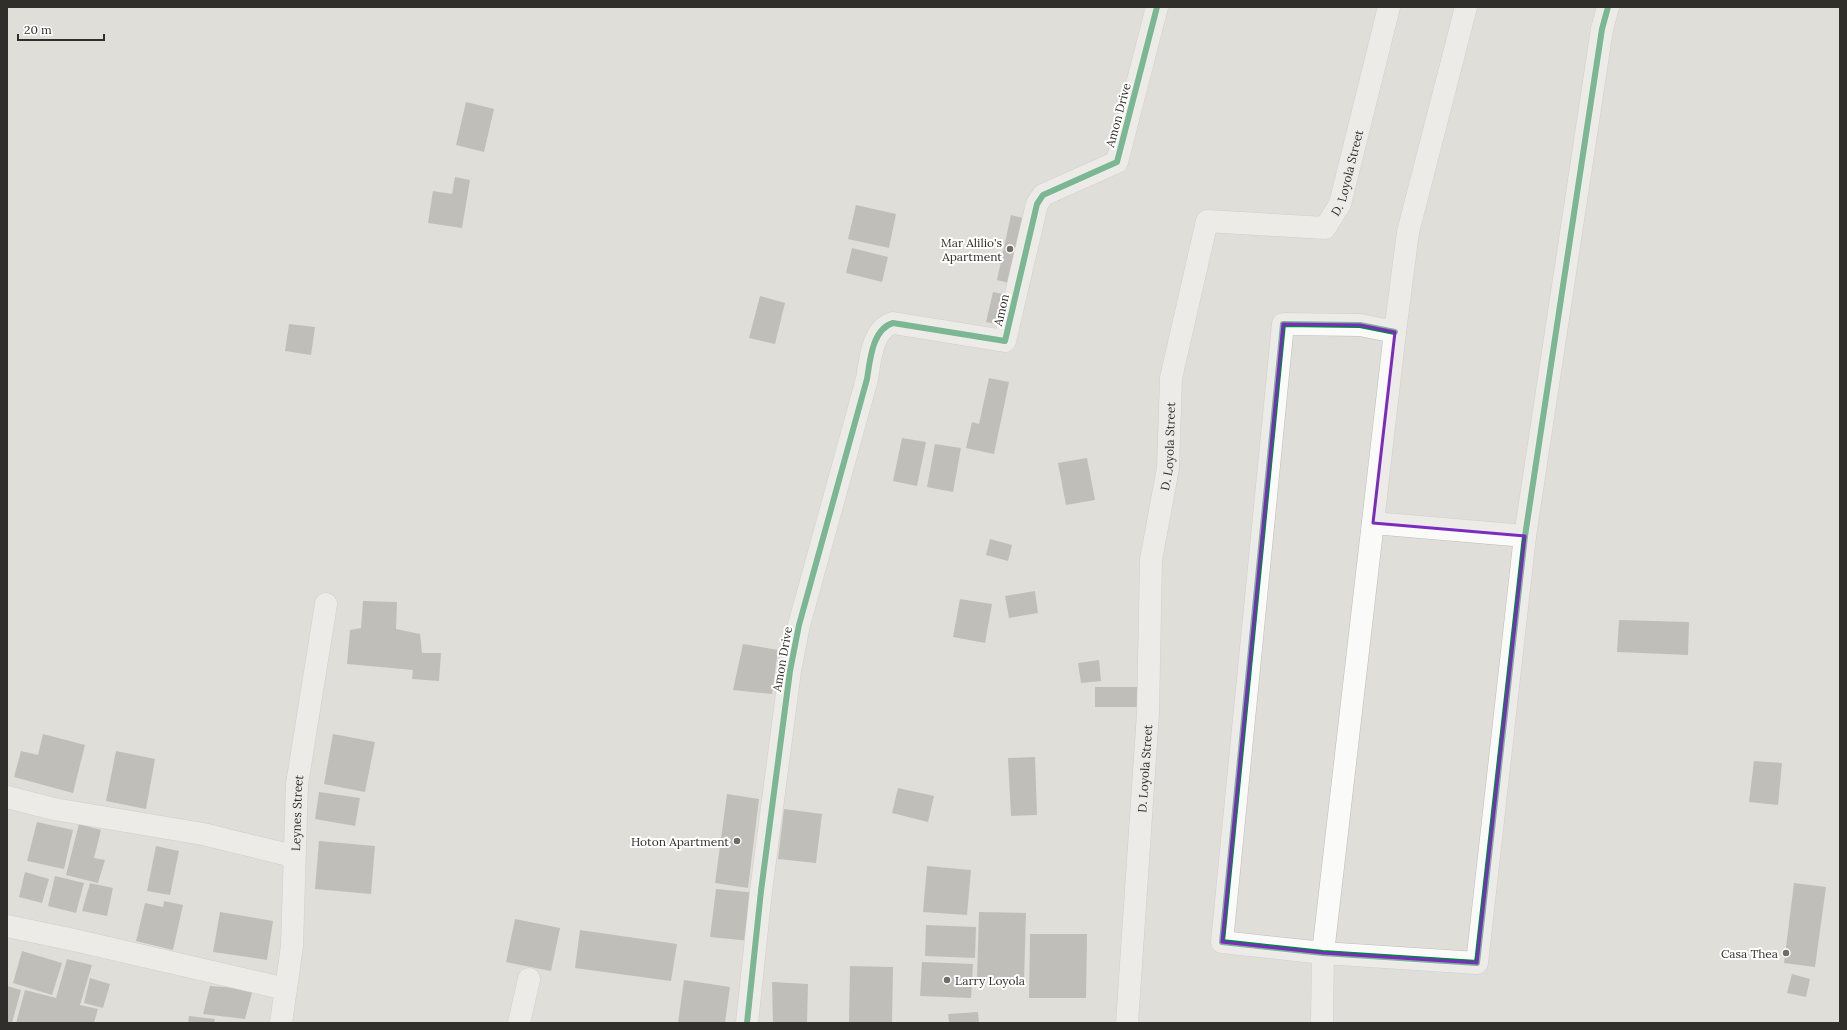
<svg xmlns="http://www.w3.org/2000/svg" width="1847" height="1030" viewBox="0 0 1847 1030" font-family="Lora,serif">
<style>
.building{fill:#9a9893}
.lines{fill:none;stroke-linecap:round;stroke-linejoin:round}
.street-casing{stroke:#bdbcb7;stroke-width:23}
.street{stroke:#fafaf9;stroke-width:22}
.cycleway-casing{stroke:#fff;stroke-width:8}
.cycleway{stroke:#00873e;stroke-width:6}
.marked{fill:none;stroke:#7b2cbf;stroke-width:3;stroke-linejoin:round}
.poi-dot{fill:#6e6c68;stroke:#fff;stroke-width:1.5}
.labels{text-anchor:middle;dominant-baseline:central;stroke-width:4;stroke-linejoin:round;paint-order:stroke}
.street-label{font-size:12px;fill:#302f2b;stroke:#fff}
.poi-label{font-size:12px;fill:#302f2b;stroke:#fff;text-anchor:end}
</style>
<rect width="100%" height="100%" fill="#e0ded8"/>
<!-- building -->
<g class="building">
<path d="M466,102L494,109L484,152L456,145Z"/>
<path d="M455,177L470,180L462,228L428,223L433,191L452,194Z"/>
<path d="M856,205L896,214L889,248L848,239Z"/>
<path d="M1011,215L1023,218L1009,283L997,280Z"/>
<path d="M852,248L888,257L882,282L846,273Z"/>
<path d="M993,292L1008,295L1001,325L986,322Z"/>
<path d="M760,296L785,303L775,344L749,338Z"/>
<path d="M289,324L315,327L311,355L285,351Z"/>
<path d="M989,378L1009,382L994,454L966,448L972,422L979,424Z"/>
<path d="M902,438L926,442L917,486L893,481Z"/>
<path d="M935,444L961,448L953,492L927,487Z"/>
<path d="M1087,458L1095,500L1066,505L1058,463Z"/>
<path d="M990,539L1012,545L1008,561L986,555Z"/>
<path d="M1035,591L1038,613L1009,618L1005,596Z"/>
<path d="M960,599L992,604L985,643L953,637Z"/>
<path d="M363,601L397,602L396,629L420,634L422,653H441L439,681L412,679L413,670L347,664L350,630L361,628Z"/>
<path d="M1619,620L1689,622L1688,655L1617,652Z"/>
<path d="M743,644L778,650L772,694L733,690Z"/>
<path d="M1099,660L1101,681L1081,683L1078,663Z"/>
<path d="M1095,687H1141L1142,707H1095Z"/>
<path d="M43,734L85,745L73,793L14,777L21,751L38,755Z"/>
<path d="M333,734L375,742L365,792L324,784Z"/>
<path d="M116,751L155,759L146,809L106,801Z"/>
<path d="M1035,757L1037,815L1011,816L1008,758Z"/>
<path d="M1754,761L1782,763L1778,805L1749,802Z"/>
<path d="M898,788L934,796L928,822L892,813Z"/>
<path d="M319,792L360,798L355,826L315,819Z"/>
<path d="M727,794L759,799L748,888L715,883Z"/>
<path d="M784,809L822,814L816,863L778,859Z"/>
<path d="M37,822L73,830L64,869L27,861Z"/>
<path d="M79,824L101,830L94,858L105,860L98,883L66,875Z"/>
<path d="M319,841L375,846L371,894L315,889Z"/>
<path d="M156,846L179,851L170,895L147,891Z"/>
<path d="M927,866L971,870L967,915L923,912Z"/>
<path d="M25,872L49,879L42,903L19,897Z"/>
<path d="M55,876L84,883L76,913L48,906Z"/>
<path d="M90,883L113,888L107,916L82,911Z"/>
<path d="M1794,883L1826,887L1815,967L1784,963Z"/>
<path d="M716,889L757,893L751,941L710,937Z"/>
<path d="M164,901L183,905L173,950L136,941L145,903L163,907Z"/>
<path d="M220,912L273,921L267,960L213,952Z"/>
<path d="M979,912L1026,913L1024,981L977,979Z"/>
<path d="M515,919L560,928L551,971L506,962Z"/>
<path d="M926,925L976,927L975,958L925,956Z"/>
<path d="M580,930L677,944L671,981L575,968Z"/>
<path d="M1030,934H1087L1086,998H1029Z"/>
<path d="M22,951L62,963L52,995L13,983Z"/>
<path d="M67,959L92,965L80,1005L98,1009L94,1023H16L25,990L56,998Z"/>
<path d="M922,962L973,964L971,998L920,996Z"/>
<path d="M850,966L893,967L892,1023H849Z"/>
<path d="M1792,974L1810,979L1806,997L1787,993Z"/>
<path d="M90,978L110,984L103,1008L84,1003Z"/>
<path d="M684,980L730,987L725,1023H678Z"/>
<path d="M772,982L808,984L807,1023H773Z"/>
<path d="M7,986L21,990L12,1023H7Z"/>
<path d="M210,986L253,989L245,1019L203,1014Z"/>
<path d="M978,1012L979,1023H949L948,1014Z"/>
<path d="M189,1016L215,1019L214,1023H188Z"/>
</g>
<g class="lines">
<defs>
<g id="street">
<path d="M1395,332L1360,325L1283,324L1222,942L1323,953L1477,963L1525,536L1602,29L1608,7"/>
<path d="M1373,523L1525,536"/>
<path d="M7,797L54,809L203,834L293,856"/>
<path d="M7,926L74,940L286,989"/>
<path id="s1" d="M281,1023L292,946L297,784L326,604"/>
<path d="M519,1023L529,979"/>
<path d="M747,1023L761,891L790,671L799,625L867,379C870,361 872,329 893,323L1005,341L1037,204L1043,195L1117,162L1157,7"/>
<path id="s2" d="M1127,1023L1148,713L1151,560L1168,468L1171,378L1207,221L1325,228L1340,204L1389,7"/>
<path d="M1322,1023L1323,953L1395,332L1408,232L1466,7"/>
</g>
</defs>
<!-- street casing -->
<use href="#street" class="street-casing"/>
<!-- street -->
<use href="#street" class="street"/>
<defs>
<g id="cycleway">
<path d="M1395,332L1360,325L1283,324L1222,942L1323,953L1477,963L1525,536L1602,29L1608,7"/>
<path d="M747,1023L761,891L790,671L799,625L867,379C870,361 872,329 893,323L1005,341L1037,204L1043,195L1117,162L1157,7"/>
</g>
</defs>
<!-- cycleway casing -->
<use href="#cycleway" class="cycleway-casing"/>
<!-- cycleway -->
<use href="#cycleway" class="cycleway"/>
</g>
<!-- marked area -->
<path d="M0 0H1847V1030H0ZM1283,324L1360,325L1395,332L1373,523L1525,536L1477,963L1323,953L1222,942Z" fill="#e0ded8" fill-opacity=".55" fill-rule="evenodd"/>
<path class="marked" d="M1283,324L1360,325L1395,332L1373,523L1525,536L1477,963L1323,953L1222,942Z"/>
<!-- markers -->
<g class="poi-dot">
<circle cx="1010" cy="249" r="4"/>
<circle cx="737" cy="841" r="4"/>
<circle cx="1786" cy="953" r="4"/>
<circle cx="947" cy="980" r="4"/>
</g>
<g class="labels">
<!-- street labels -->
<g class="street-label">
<text transform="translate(1118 115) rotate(-75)">Amon Drive</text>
<text stroke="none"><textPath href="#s2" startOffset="987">D. Loyola Street</textPath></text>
<text transform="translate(1001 310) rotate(-77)">Amon</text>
<text stroke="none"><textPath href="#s2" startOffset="579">D. Loyola Street</textPath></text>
<text transform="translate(782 659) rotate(-80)">Amon Drive</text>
<text stroke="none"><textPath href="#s2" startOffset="255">D. Loyola Street</textPath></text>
<text stroke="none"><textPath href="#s1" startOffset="211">Leynes Street</textPath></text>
</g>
<!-- poi labels -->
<g class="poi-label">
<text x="1002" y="242">Mar Alilio's<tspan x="1002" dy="14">Apartment</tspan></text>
<text x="729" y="841">Hoton Apartment</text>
<text x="1778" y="953">Casa Thea</text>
<text x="955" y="980" text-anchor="start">Larry Loyola</text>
</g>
</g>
<!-- border -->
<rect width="1847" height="1030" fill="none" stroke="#302f2b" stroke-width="16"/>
<!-- scale -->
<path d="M18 34v6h86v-6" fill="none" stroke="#302f2b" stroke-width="2"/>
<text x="24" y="34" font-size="12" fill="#302f2b" stroke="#ffffff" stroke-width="3" paint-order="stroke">20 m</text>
</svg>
